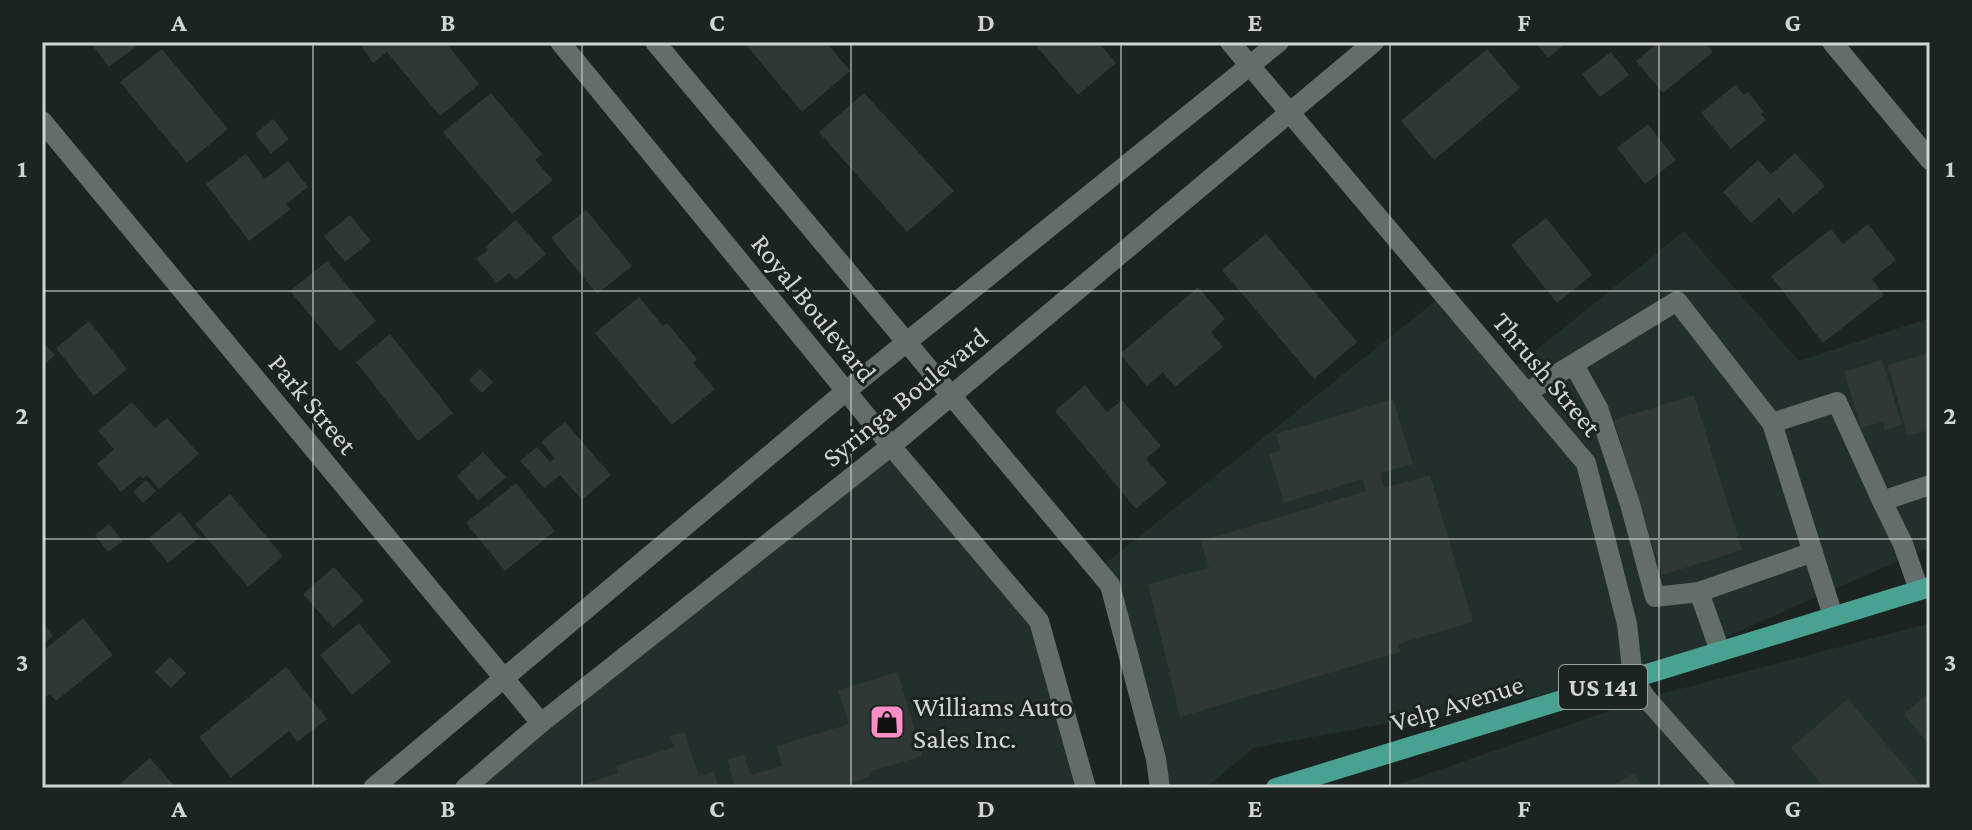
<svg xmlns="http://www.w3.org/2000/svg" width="1972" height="830" viewBox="0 0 1972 830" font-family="'Crimson Pro',serif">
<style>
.built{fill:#21302c}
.building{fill:#2f3835}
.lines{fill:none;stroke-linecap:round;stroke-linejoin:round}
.service{stroke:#636d6a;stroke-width:20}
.minor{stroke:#636d6a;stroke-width:20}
.primary{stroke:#49a291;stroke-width:20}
.grid{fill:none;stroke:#cfd5d3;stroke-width:2;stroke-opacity:0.55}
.labels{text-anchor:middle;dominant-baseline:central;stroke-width:6;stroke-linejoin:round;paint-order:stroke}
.shield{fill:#1b2421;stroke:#99a09e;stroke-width:2}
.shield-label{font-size:26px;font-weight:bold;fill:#cfd5d3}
.street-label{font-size:28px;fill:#cfd5d3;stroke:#1b2421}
.poi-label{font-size:28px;fill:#cfd5d3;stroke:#1b2421;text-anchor:start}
.neatline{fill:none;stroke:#cfd5d3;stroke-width:3}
.grid-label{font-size:26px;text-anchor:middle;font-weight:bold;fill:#cfd5d3}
</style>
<rect width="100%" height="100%" fill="#1b2421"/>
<!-- built -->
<g class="built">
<path d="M1684,231L1799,361L1930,318V547L1633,678L1253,748L1206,788H1160L1097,570L1443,295L1509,372Z"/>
<path d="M891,446L1039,621L1086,788H465Z"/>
<path d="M1930,623V788H1387L1646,698Z"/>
</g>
<!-- building -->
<g class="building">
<path d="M90,42H142L109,67Z"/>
<path d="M359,42H445L479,84L440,116L387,52L373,63Z"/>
<path d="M744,42H826L850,71L802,112Z"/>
<path d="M1033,42H1098L1116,63L1078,95Z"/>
<path d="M1535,42H1567L1548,58Z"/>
<path d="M1659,42H1704L1713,52L1663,93L1636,61Z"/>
<path d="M162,49L228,129L187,163L120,82Z"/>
<path d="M1487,49L1520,88L1434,160L1401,121Z"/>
<path d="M1611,52L1629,75L1600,97L1582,74Z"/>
<path d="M1735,85L1744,95L1748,92L1764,112L1761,114L1766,120L1731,149L1701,113Z"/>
<path d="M491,93L542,154L535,160L553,180L512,214L443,132Z"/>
<path d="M864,93L954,191L907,232L819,132Z"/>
<path d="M273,119L289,139L271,154L255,134Z"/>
<path d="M1648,124L1676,160L1645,184L1617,148Z"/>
<path d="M1795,153L1825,186L1793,214L1779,198L1751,223L1723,192L1758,160L1771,174Z"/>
<path d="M246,154L265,179L288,161L308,187L286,204L291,209L249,241L206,184Z"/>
<path d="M586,210L632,266L597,294L551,238Z"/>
<path d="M350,215L371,241L345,262L324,236Z"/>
<path d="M1546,218L1592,275L1557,303L1511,245Z"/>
<path d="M516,220L546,254L516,280L509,273L497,283L476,259L488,250L485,247Z"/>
<path d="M1868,224L1896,260L1872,279L1884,295L1823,343L1771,276L1831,229L1843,244Z"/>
<path d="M1266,234L1357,342L1314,379L1222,270Z"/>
<path d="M327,261L376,321L340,351L290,291Z"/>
<path d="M1198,287L1225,319L1211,332L1223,347L1175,387L1163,372L1147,386L1120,354Z"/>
<path d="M639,297L663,326L667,323L697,359L693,363L715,389L672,425L595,333Z"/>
<path d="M89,321L127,369L94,396L56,348Z"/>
<path d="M390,334L453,413L418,441L356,362Z"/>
<path d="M42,341L55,355L42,367Z"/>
<path d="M1930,353V430L1908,436L1888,365Z"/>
<path d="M1882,360L1902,425L1885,430L1883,422L1861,428L1844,372Z"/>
<path d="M480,369L493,382L482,393L469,380Z"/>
<path d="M1085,385L1107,412L1122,400L1161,446L1146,459L1167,483L1136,509L1055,411Z"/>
<path d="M1694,395L1742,550L1662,575L1614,420Z"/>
<path d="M1393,399L1413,464L1380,473L1384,488L1430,475L1473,622L1398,644L1400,652L1180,717L1148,584L1209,568L1201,541L1366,491L1362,479L1284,503L1269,454L1281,451L1276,434Z"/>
<path d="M132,402L155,428L167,418L199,454L159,489L147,475L143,479L140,476L121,492L97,464L114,449L98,431Z"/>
<path d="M565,422L611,475L582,500L560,475L544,488L520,461L537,447L550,462L555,458L541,442Z"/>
<path d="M483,452L506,477L478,501L457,476Z"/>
<path d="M146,480L156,491L143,503L133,492Z"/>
<path d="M516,483L555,531L505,571L466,523Z"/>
<path d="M230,494L283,556L248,587L195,524Z"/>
<path d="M180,512L200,537L168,563L148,539Z"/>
<path d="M109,524L123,541L108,552L95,535Z"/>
<path d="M334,567L364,601L333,628L303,594Z"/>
<path d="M83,618L113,655L56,701L50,694L44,698L42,652Z"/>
<path d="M42,622L53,636L42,645Z"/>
<path d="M359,623L391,662L352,695L320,655Z"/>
<path d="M170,657L186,673L171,688L155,672Z"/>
<path d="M286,667L327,719L297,742L289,731L231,778L199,737Z"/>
<path d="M898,672L922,756L869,772L870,777L831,788H735L727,759L744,755L750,775L782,766L777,746L849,724L838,690Z"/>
<path d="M1930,692V746L1904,714Z"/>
<path d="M1848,699L1923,788H1825L1791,748Z"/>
<path d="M684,732L699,776L714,772L719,788H574L618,773L616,766L674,747L670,736Z"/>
<path d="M150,758L176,788H115Z"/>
<path d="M1634,773L1643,788H1608Z"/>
</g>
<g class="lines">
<!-- service -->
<g class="service">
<path d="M1574,365L1598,408L1630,504L1655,597L1699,592"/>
<path d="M1526,393L1677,301L1772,423"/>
<path d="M1919,590L1903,544L1882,501L1930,485"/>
<path d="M1833,616L1772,423L1837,402L1882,501"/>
<path d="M1720,651L1699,592L1813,552"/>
</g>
<!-- minor -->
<g class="minor">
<path d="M560,42L891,446L1039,621L1086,788"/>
<path d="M655,42L1110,585L1156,759L1160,788"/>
<path d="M1230,42L1586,463L1627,624L1633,678L1646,698L1726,788"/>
<path d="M1832,42L1930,160"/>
<path d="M42,121L541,723"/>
<path d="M373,788L846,391L1279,42"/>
<path d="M465,788L541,723L891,446L1374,42"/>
</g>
<!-- primary -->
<path class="primary" d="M1276,788L1930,587"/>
</g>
<!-- grid -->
<path class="grid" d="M313,42V788M582,42V788M851,42V788M1121,42V788M1390,42V788M1659,42V788M42,291H1930M42,539H1930"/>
<!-- icons -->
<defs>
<symbol id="shop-square" viewBox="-11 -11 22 22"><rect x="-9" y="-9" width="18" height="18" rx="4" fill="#fb8fc5" stroke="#1b2421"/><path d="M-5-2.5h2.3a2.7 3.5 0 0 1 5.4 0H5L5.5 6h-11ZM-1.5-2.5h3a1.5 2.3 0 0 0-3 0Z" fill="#111"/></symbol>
</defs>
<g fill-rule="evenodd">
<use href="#shop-square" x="867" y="702" width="40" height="40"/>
</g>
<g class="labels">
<!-- shield labels -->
<rect class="shield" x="1559" y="665" width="88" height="44" rx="6"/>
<g class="shield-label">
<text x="1603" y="687">US 141</text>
</g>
<!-- street labels -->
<g class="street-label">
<text transform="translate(814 308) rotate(51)">Royal Boulevard</text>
<text transform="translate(1547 374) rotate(50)">Thrush Street</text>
<text transform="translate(905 397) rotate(-39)">Syringa Boulevard</text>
<text transform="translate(313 404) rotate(50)">Park Street</text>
<text transform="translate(1457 703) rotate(-17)">Velp Avenue</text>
</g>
<!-- poi labels -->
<g class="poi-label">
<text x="913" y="706">Williams Auto<tspan x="913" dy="32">Sales Inc.</tspan></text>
</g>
</g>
<!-- border -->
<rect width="1972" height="830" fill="none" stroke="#1b2421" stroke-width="88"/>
<rect x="44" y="44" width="1884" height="742" class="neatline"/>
<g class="grid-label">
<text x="179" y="31">A</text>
<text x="448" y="31">B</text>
<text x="717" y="31">C</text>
<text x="986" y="31">D</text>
<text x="1255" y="31">E</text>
<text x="1524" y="31">F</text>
<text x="1793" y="31">G</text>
<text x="22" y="177">1</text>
<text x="1950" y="177">1</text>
<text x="22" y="424">2</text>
<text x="1950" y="424">2</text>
<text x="22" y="671">3</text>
<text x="1950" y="671">3</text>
<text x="179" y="817">A</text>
<text x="448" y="817">B</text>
<text x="717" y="817">C</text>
<text x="986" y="817">D</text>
<text x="1255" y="817">E</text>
<text x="1524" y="817">F</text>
<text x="1793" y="817">G</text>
</g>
</svg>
